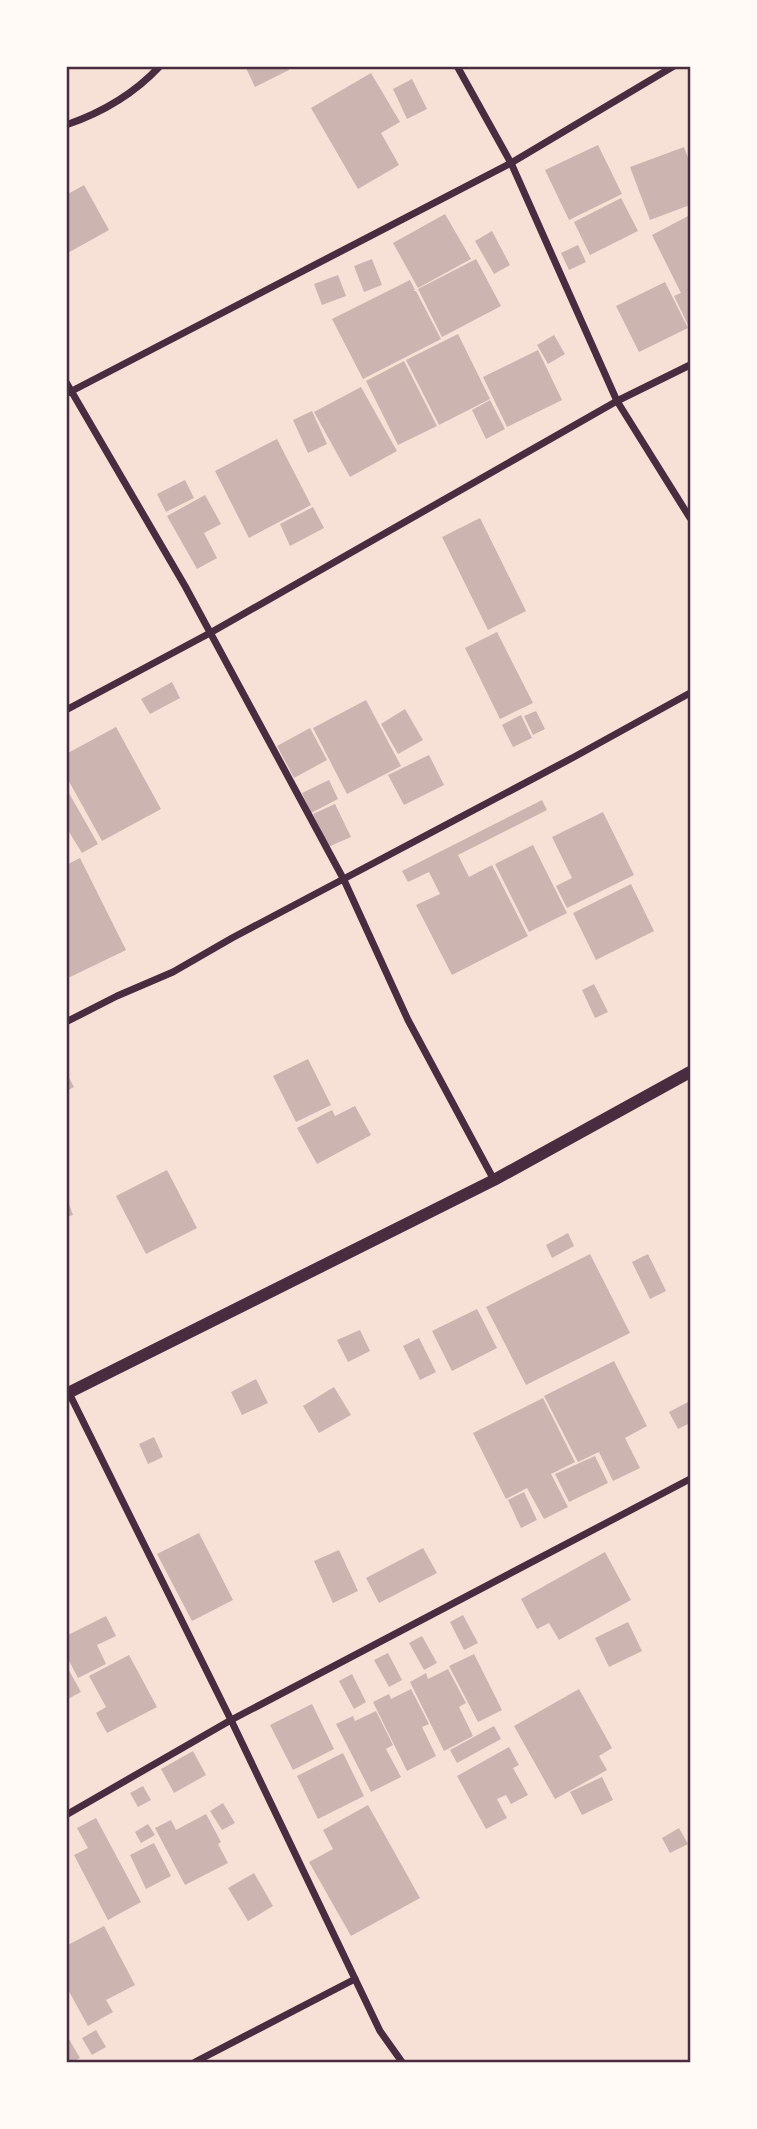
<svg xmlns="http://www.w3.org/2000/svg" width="757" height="2129" viewBox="0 0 757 2129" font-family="'Fira Sans',sans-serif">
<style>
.building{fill:#ccb4b1}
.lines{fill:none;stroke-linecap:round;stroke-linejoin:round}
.minor{stroke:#4a2c40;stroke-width:7}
.tertiary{stroke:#4a2c40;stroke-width:12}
.neatline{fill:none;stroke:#4a2c40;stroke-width:2.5}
</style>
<rect width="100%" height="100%" fill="#f7e1d7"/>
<!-- building -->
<g class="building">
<path d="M245,66H287L289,70L255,87Z"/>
<path d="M371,73L400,122L381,133L399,165L358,189L311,108Z"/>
<path d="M412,79L427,109L407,119L393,89Z"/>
<path d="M598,145L622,194L569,220L545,170Z"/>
<path d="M684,147L690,163V205L650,220L630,167Z"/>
<path d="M84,185L109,230L66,254V195Z"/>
<path d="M621,198L638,231L590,255L574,222Z"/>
<path d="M445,214L471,259L418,288L393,243Z"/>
<path d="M690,215V329L674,296L681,293L652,235Z"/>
<path d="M492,231L510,265L494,274L475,241Z"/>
<path d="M578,245L586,262L569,270L561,253Z"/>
<path d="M372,259L382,285L364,292L354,266Z"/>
<path d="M476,259L501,306L442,337L418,289Z"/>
<path d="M338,275L346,296L322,305L314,284Z"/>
<path d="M410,280L415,290L413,291H416L441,339L363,379L332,319Z"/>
<path d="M665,282L688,328L639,352L616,306Z"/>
<path d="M458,334L490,399L439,425L406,360Z"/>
<path d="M554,335L565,354L548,364L537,345Z"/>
<path d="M538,350L562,400L507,427L483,377Z"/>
<path d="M404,361L437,426L398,445L366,381Z"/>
<path d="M361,387L397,451L350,477L314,412Z"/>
<path d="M490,400L505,429L486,439L472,410Z"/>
<path d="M312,411L327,444L308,453L293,420Z"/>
<path d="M277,439L311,505L249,538L215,471Z"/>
<path d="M185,480L194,498L166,512L157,494Z"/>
<path d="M205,495L221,524L204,533L217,558L197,569L167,516Z"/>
<path d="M313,507L324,528L290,546L280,524Z"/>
<path d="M480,518L526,611L488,630L442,537Z"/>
<path d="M497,632L533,703L500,719L465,648Z"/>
<path d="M172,682L180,698L150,714L141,699Z"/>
<path d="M366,700L401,766L347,794L313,728Z"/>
<path d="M405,709L423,740L398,754L381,724Z"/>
<path d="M536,711L545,729L533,735L524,716Z"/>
<path d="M521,715L532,738L513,747L502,725Z"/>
<path d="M116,727L161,809L102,841L66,776V754Z"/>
<path d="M310,728L327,760L294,778L277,746Z"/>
<path d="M429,755L444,785L404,805L388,775Z"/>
<path d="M329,780L338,799L311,813L302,793Z"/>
<path d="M66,788L98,844L82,853L66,827Z"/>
<path d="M542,800L547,810L458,855L469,877L492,865L528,936L452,975L416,905L440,894L429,872L408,882L402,871Z"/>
<path d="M335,804L351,837L328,847L313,814Z"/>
<path d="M603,812L634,875L567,908L556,886L572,878L552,837Z"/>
<path d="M533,845L567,913L529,932L495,864Z"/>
<path d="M80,858L126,950L66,979V865Z"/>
<path d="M631,884L654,931L596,960L573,913Z"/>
<path d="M594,984L608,1012L595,1018L582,990Z"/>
<path d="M308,1059L331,1105L296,1122L273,1076Z"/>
<path d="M66,1072L74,1087L66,1091Z"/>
<path d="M355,1106L371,1135L317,1164L297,1128L332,1110L335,1116Z"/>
<path d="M167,1170L197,1228L146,1254L116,1196Z"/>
<path d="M66,1196L73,1215L66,1217Z"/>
<path d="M568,1233L574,1246L552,1258L546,1245Z"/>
<path d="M590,1254L630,1333L526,1385L486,1307Z"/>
<path d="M648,1254L666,1291L650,1299L632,1262Z"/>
<path d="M477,1309L497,1348L452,1371L432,1331Z"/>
<path d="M360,1330L370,1351L348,1362L337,1340Z"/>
<path d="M419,1338L436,1372L420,1380L403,1346Z"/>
<path d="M614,1361L647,1426L625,1438L640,1468L613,1481L599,1452L578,1462L544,1396Z"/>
<path d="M256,1379L268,1403L242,1415L231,1392Z"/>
<path d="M334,1387L351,1415L319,1433L303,1406Z"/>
<path d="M543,1398L575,1462L551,1474L568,1507L544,1519L527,1488L506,1499L473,1433Z"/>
<path d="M690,1401V1423L678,1429L669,1412Z"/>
<path d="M154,1437L163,1457L148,1464L139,1444Z"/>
<path d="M595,1456L608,1483L569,1502L555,1474Z"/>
<path d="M524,1492L537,1520L521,1528L508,1500Z"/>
<path d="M199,1533L233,1600L192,1621L157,1554Z"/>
<path d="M423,1548L437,1573L379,1603L366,1578Z"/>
<path d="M339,1550L358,1591L333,1603L314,1561Z"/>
<path d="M605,1552L631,1600L559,1640L549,1623L537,1629L521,1599Z"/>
<path d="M463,1615L478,1643L464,1650L450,1622Z"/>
<path d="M106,1616L116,1636L97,1645L106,1664L78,1678L66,1655V1636Z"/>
<path d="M628,1622L642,1651L609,1667L595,1638Z"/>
<path d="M422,1636L437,1663L424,1670L409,1643Z"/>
<path d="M388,1653L402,1680L389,1687L374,1660Z"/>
<path d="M474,1654L502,1710L478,1722L449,1666Z"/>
<path d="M129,1655L157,1707L107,1733L96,1713L106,1707L89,1676Z"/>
<path d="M66,1665L81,1692L66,1700Z"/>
<path d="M448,1669L466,1703L459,1707L473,1736L444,1751L410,1682L426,1673L428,1679Z"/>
<path d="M352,1674L366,1702L354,1709L339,1681Z"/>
<path d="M411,1689L429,1724L422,1727L436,1756L407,1771L373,1702L389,1694L391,1699Z"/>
<path d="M579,1689L612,1748L599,1756L607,1770L555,1799L514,1726Z"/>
<path d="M312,1704L334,1749L293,1770L270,1725Z"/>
<path d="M376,1711L393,1745L386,1749L401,1777L371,1792L336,1724L353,1716L355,1721Z"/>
<path d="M494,1726L501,1739L457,1763L450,1750Z"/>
<path d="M509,1747L519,1765L513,1768L528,1795L511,1804L506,1795L497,1799L507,1818L486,1829L457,1776Z"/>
<path d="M193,1751L206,1775L174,1793L161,1769Z"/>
<path d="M343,1753L364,1796L318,1819L297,1776Z"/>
<path d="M602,1777L613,1800L582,1815L570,1792Z"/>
<path d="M143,1786L151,1800L138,1807L130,1793Z"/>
<path d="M223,1803L235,1823L222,1830L210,1811Z"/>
<path d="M368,1805L420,1898L351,1936L309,1862L333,1849L323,1830Z"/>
<path d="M206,1814L221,1842L218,1844L228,1863L185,1885L155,1828L171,1820L176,1830Z"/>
<path d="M96,1818L141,1902L108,1920L74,1855L88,1848L77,1828Z"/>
<path d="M148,1824L155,1835L141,1843L135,1832Z"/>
<path d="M679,1828L688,1844L670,1853L662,1838Z"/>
<path d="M154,1843L171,1876L146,1889L130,1855Z"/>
<path d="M254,1873L273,1906L248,1921L228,1888Z"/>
<path d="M104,1926L135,1985L106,2000L113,2012L88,2026L66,1986V1946Z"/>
<path d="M96,2030L106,2047L92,2055L82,2038Z"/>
<path d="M66,2034L80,2058L73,2062H66Z"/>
</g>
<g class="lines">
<!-- minor -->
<g class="minor">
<path d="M457,66L511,163L617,401L690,518"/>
<path d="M66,125C101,113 135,93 160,66"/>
<path d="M66,382L185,586L344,880L408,1020L494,1180"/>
<path d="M66,394L511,163L674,66"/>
<path d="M66,710L210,633L617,401L690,365"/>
<path d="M66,1022L117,996L173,972L232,938L574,757L690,693"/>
<path d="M69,1393L231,1720L380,2031L402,2062"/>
<path d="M66,1815L231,1720L690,1479"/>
<path d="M195,2062L355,1979"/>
</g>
<!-- tertiary -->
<path class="tertiary" d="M66,1394L494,1180L690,1072"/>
</g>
<!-- border -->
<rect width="757" height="2129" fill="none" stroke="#fffaf5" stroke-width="136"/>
<rect x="68" y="68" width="621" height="1993" class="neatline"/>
</svg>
